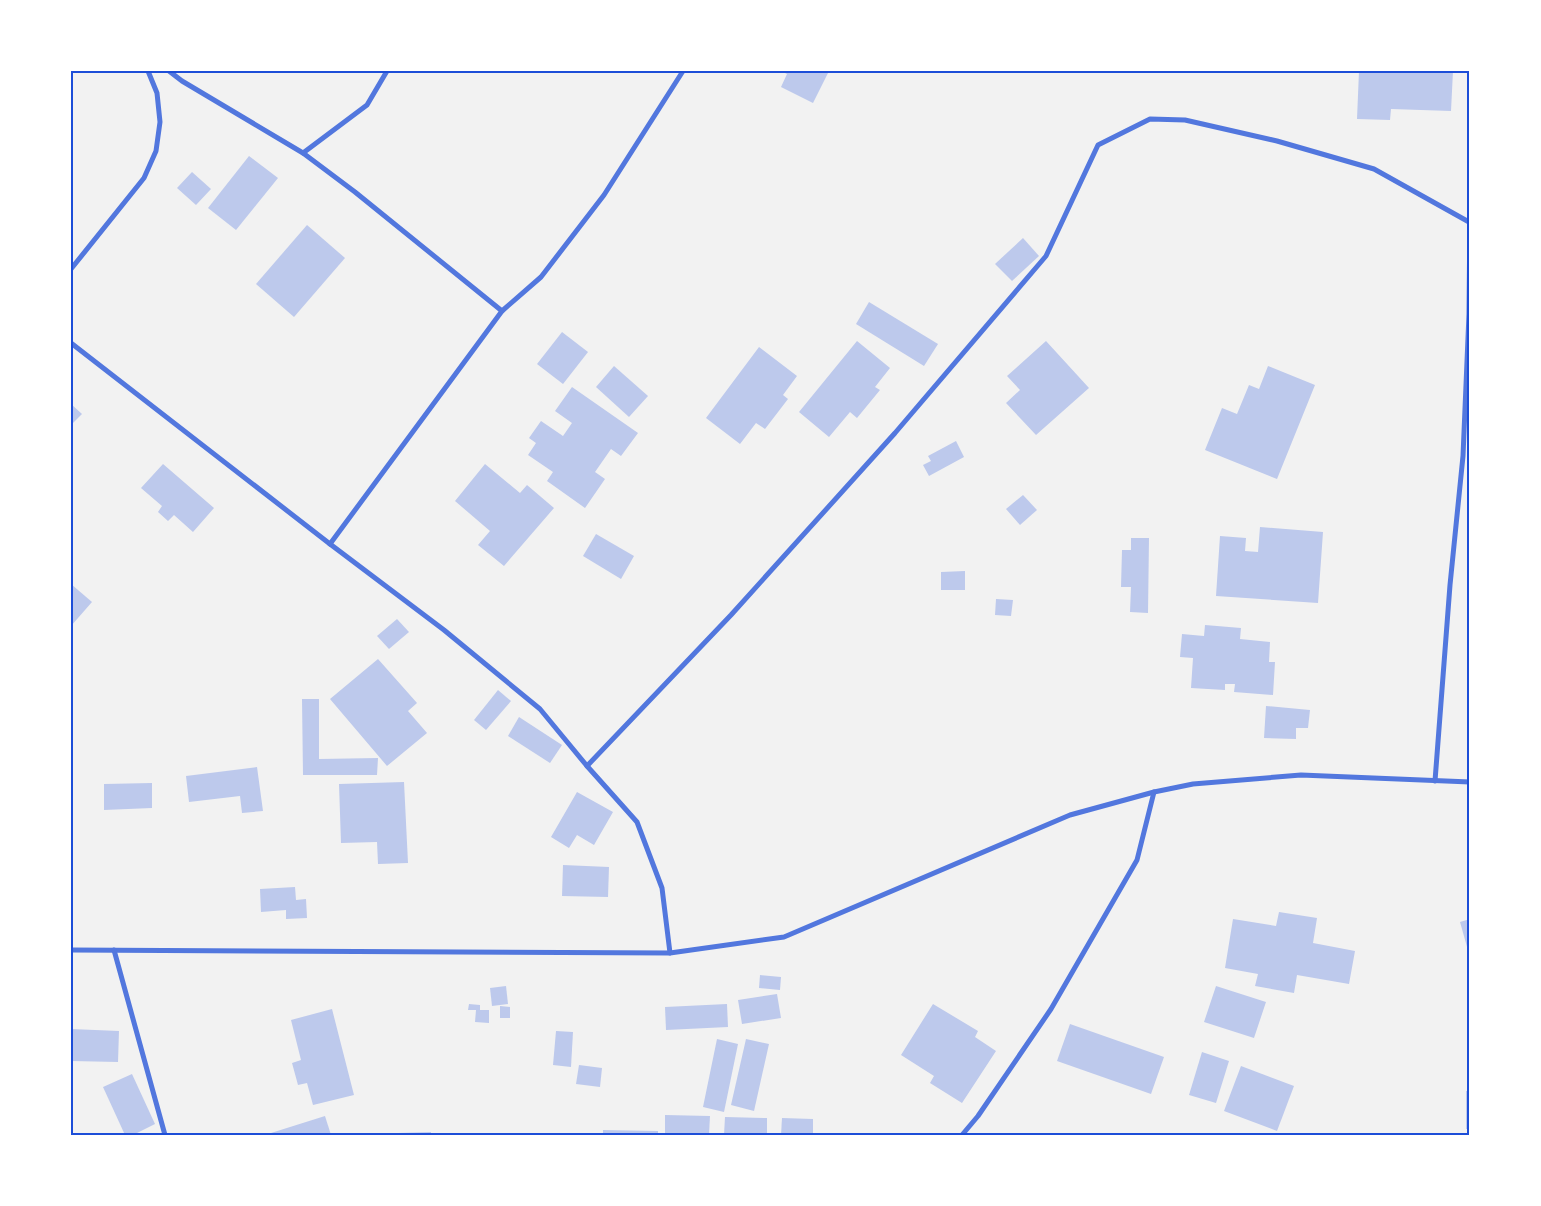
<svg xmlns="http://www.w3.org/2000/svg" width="1541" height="1206" viewBox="0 0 1541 1206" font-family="'Fira Sans Condensed',sans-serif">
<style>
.building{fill:#bdc9ec}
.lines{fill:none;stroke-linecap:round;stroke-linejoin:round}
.minor{stroke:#5277de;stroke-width:5}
.neatline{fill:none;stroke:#1d4ed8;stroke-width:2}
</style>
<rect width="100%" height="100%" fill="#f2f2f2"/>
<!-- building -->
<g class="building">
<path d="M781,71H829L813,103L781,87L787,74Z"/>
<path d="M1359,71H1453L1451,111L1391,109L1390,120L1357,119Z"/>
<path d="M249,156L278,178L236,230L208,208Z"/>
<path d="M192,172L211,189L196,205L177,188Z"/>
<path d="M307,225L345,258L294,317L256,284Z"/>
<path d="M1023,238L1039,256L1012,281L995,264Z"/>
<path d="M869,302L938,344L924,366L856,324Z"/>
<path d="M562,332L588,352L563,384L537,364Z"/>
<path d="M857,341L890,368L875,387L880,390L857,418L850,412L829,437L799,412Z"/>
<path d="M1046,341L1089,388L1036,435L1006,403L1020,390L1007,376Z"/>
<path d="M759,347L797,376L783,395L788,399L765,429L756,423L740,444L706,418Z"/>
<path d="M614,366L648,396L629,417L596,387Z"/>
<path d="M1268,366L1315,385L1277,479L1205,450L1222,408L1237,414L1249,385L1259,389Z"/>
<path d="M572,387L638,433L621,456L611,449L595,472L605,479L585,508L547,481L553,472L528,455L536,443L529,438L541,421L563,436L572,423L555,411Z"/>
<path d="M71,404L82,414L71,425Z"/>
<path d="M956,441L964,457L929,476L923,465L931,461L928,456Z"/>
<path d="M163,464L214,508L193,532L174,515L168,521L158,512L162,506L141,488Z"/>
<path d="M485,464L520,493L527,485L554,508L504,566L478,545L490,531L455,501Z"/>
<path d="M1023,495L1037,510L1020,525L1006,509Z"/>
<path d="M1260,527L1323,532L1318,603L1216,596L1220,536L1246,538L1245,551L1258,552Z"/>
<path d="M596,534L634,556L621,579L583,556Z"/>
<path d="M1131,538H1149L1148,613L1130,612L1131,587H1121L1122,550H1131Z"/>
<path d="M965,571V590H941V572Z"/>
<path d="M71,584L92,602L71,626Z"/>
<path d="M996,599L1013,600L1011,616L995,615Z"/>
<path d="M397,619L409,632L389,649L377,636Z"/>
<path d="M1205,625L1241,628L1240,639L1270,642L1269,662H1275L1273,695L1234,692L1235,684H1225V690L1191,688L1193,658L1180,657L1182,634L1204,636Z"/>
<path d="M378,659L417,703L408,711L427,733L387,766L330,699Z"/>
<path d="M498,690L511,701L486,730L474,720Z"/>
<path d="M302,699H319V759L378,758L377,775H303Z"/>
<path d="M1266,706L1310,710L1308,728H1296V739L1264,738Z"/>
<path d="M519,717L562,745L550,763L508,736Z"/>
<path d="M257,767L263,811L242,813L240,796L189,802L186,776Z"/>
<path d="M404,782L408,863L378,864L377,842L341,843L339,784Z"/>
<path d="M152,783V808L104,810V784Z"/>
<path d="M577,792L613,812L594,845L577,835L569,848L551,837Z"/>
<path d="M563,865L609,867L608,897L562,896Z"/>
<path d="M295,887L296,900L306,899L307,918L286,919V910L261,912L260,889Z"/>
<path d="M1279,912L1317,918L1313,943L1355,951L1349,984L1297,975L1294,993L1255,986L1258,974L1225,968L1233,919L1276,926Z"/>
<path d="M1470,919V954H1469L1460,922Z"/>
<path d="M760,975L781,977L780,990L759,988Z"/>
<path d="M506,986L508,1004L492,1006L490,988Z"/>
<path d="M1216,986L1266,1002L1254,1038L1204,1022Z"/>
<path d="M777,994L781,1018L742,1024L738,1000Z"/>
<path d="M469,1004L480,1005V1010H489V1023L475,1022L476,1010H468Z"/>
<path d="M727,1004L728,1027L666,1030L665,1007Z"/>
<path d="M933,1004L978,1031L975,1037L996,1051L962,1103L930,1083L934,1076L901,1055Z"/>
<path d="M500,1006L510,1007V1018H500Z"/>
<path d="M332,1009L354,1095L313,1105L307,1083L298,1085L292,1063L301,1060L291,1020Z"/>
<path d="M1070,1024L1164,1057L1151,1094L1057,1061Z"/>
<path d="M71,1029L119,1031L118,1062L71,1061Z"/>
<path d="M556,1031L573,1032L571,1067L553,1065Z"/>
<path d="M717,1039L738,1044L724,1112L703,1107Z"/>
<path d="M746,1039L769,1044L754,1111L731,1105Z"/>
<path d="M1202,1052L1229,1061L1216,1103L1189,1095Z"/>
<path d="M579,1065L602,1068L600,1087L576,1084Z"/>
<path d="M1241,1066L1294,1086L1277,1131L1224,1111Z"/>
<path d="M132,1074L155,1124L133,1135H125L103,1087Z"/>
<rect x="1466" y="1091" width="4" height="38"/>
<path d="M665,1115L710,1116L709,1135H665Z"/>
<path d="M325,1116L331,1135H272L271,1133Z"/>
<path d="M725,1117L767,1118V1135H724Z"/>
<path d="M782,1118L813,1119V1135H781Z"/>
<path d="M603,1130L658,1131V1135H603Z"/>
<path d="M431,1132V1135H398V1133Z"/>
</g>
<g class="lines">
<!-- minor -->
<g class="minor">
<path d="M169,71L182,81L303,153L355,192L502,311"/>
<path d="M303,153L367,105L387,71"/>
<path d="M71,269L144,178L156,151L160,122L157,93L148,71"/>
<path d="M71,343L330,544L444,630L540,709L587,766L637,822L662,888L670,953"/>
<path d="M330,544L502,311L541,277L604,195L683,71"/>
<path d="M587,766L731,615L895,433L1046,256L1098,145L1150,119L1185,120L1277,141L1374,169L1469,222"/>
<path d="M1435,781L1450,585L1463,456L1469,314L1470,208"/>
<path d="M71,950L670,953L784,937L1070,815L1154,792L1193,784L1301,775L1470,782"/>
<path d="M114,950L165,1135"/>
<path d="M962,1135L978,1116L1051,1009L1137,860L1154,792"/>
</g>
</g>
<!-- border -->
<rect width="1541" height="1206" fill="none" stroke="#ffffff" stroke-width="145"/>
<rect x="72" y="72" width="1396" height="1062" class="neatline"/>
</svg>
